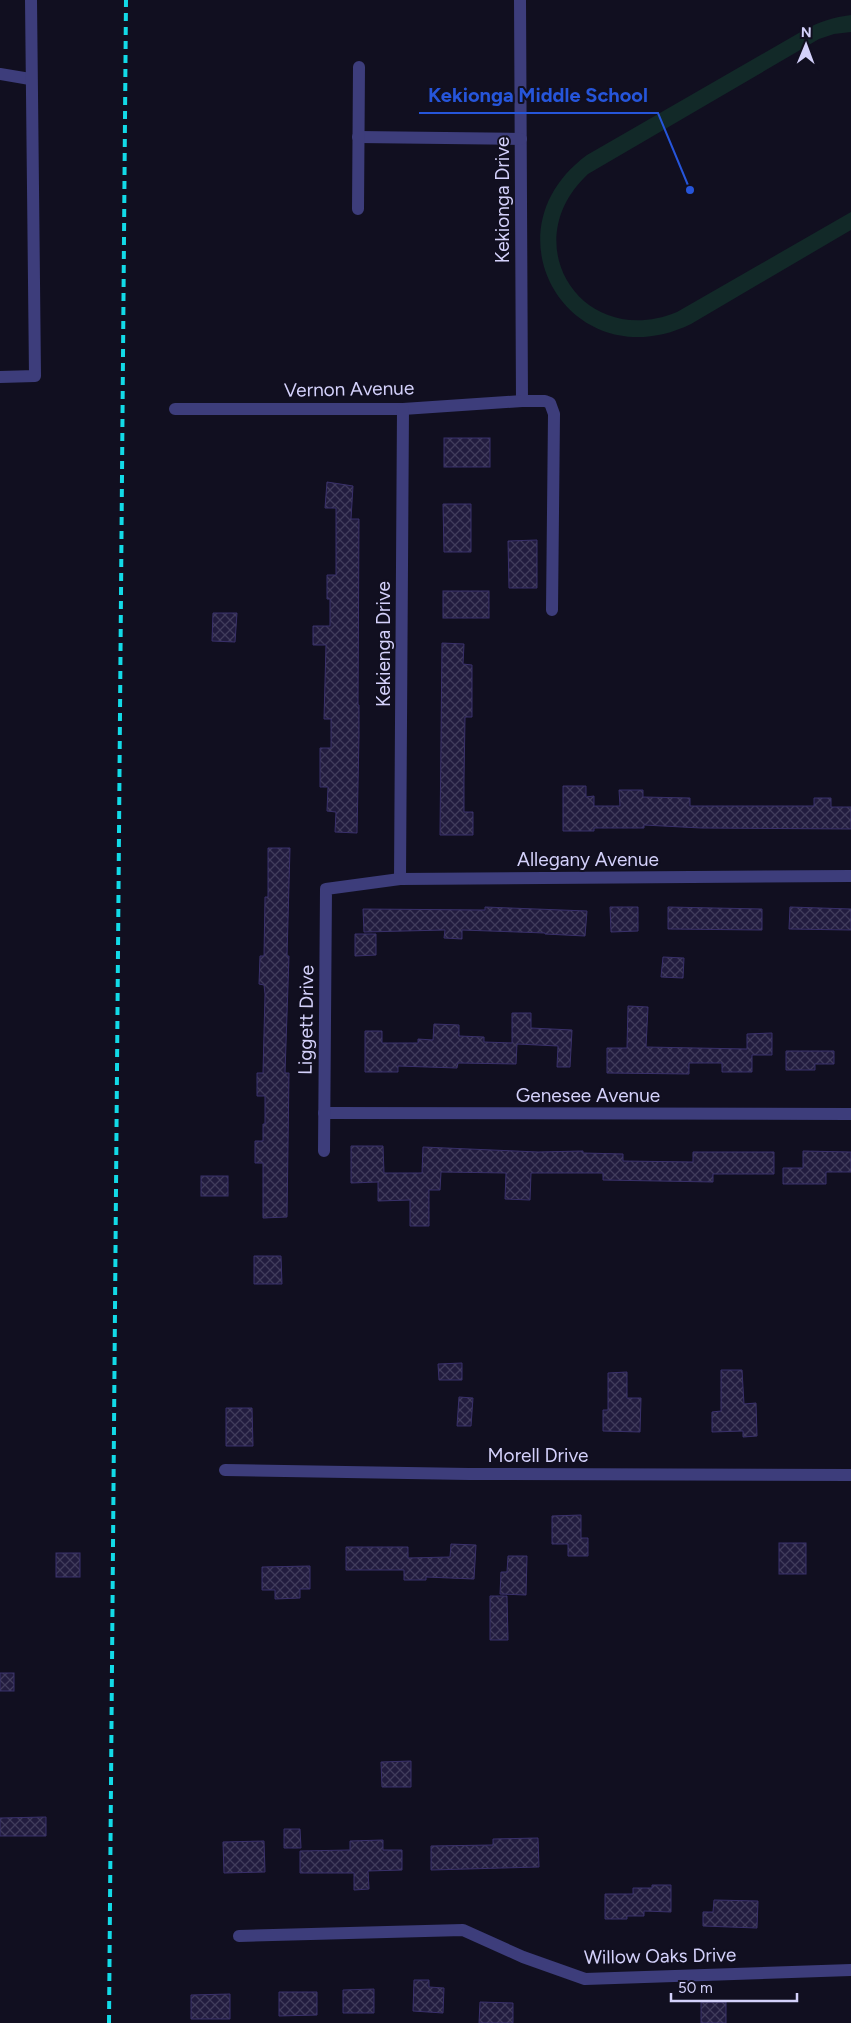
<svg xmlns="http://www.w3.org/2000/svg" width="851" height="2023" viewBox="0 0 851 2023" font-family="Figtree,sans-serif">
<style>
.green{fill:#122928}
.building{fill:url(#building-cross-hatch);stroke:#39306a}
.lines{fill:none;stroke-linecap:round;stroke-linejoin:round}
.minor{stroke:#3d3d7b;stroke-width:12}
.rail{stroke:#12dae7;stroke-width:4;stroke-dasharray:8 6;stroke-linecap:butt}
.labels{text-anchor:middle;dominant-baseline:central;stroke-width:4;stroke-linejoin:round;paint-order:stroke}
.street-label{font-size:19px;fill:#d4d1fb;stroke:#110f20}
.leader{fill:none;stroke:#2655da;stroke-width:2}
.callout-dot{fill:#2655da;stroke:#110f20;stroke-width:2}
.callout-label{font-size:20px;text-anchor:middle;font-weight:bold;fill:#2655da;stroke:#110f20;stroke-width:4;stroke-linejoin:round;paint-order:stroke}
</style>
<defs>
<pattern id="building-cross-hatch" width="8" height="8" patternUnits="userSpaceOnUse" patternTransform="scale(1.25)"><rect width="8" height="8" fill="#221c3f"/><path d="M0 0l8 8M0 8l8-8" fill="none" stroke="#413c5c"/></pattern>
</defs>
<rect width="100%" height="100%" fill="#110f20"/>
<!-- green -->
<path class="green" d="M851,15V32L834,34L819,39L588,174C513,244 583,351 677,312L851,212V230L691,324C572,382 481,233 587,155L804,30C819,22 834,17 851,15Z"/>
<!-- building -->
<g class="building">
<rect x="444" y="438" width="46" height="29"/>
<path d="M327,482L353,486L351,519H359L358,705H359V736L357,833L335,832L336,812L327,811L328,787H320V748H331V719H324L326,645H313V626H330V599H327V575H336V508H325Z"/>
<path d="M443,504H471V552H444Z"/>
<path d="M537,540V588H509L508,541Z"/>
<rect x="443" y="591" width="46" height="27"/>
<path d="M213,613H237L235,642L212,641Z"/>
<path d="M442,643L464,644L463,664L472,665V717H465L464,780V812H473V835H440Z"/>
<path d="M563,786H586V797L594,796V806H620L619,790H643V797L690,798V806H814V798H831V807H851V829L701,828L644,825V828H594V831H563Z"/>
<path d="M268,848H290L287,956H289L285,1073H289L287,1217L263,1218V1163H255V1141H263V1124H265V1096H257V1073H263L265,994L264,985L259,984L260,956H264L265,897H268Z"/>
<path d="M485,907L587,911L585,936L545,934V933L462,930V939L444,938L445,930L364,932L363,909L485,910Z"/>
<path d="M610,907H638V931L611,932Z"/>
<path d="M668,907L762,909V930L668,929Z"/>
<path d="M790,907L851,909V930L789,929Z"/>
<path d="M355,934H376V955L355,956Z"/>
<path d="M663,957L684,958L683,978L661,977Z"/>
<path d="M628,1006L648,1007L646,1047L747,1049V1034L772,1033V1055H752V1072H722V1063H689V1074L607,1073V1048H627Z"/>
<path d="M512,1013H531V1028L572,1030L570,1067H557L558,1046L517,1044L516,1064L458,1063L457,1068L398,1066V1072H365V1031H382V1043H418V1039L433,1040L434,1024L459,1025V1036L484,1037V1042L512,1043Z"/>
<path d="M786,1051H834V1064H815V1070H786Z"/>
<path d="M351,1146H383L384,1173H422L423,1147L538,1152L583,1151V1153L623,1154V1161L693,1162V1152H774V1174H713V1182L603,1180V1173H531L530,1200L505,1199L506,1173L441,1172L440,1190H429V1226H410V1200L378,1201V1182L351,1183Z"/>
<path d="M803,1151L851,1152V1172H826V1184H783V1168H803Z"/>
<rect x="201" y="1176" width="27" height="20"/>
<path d="M254,1256H281L282,1284H254Z"/>
<path d="M462,1363V1380H439L438,1364Z"/>
<path d="M721,1370H742L744,1404L756,1403L757,1436L743,1437V1431L712,1432V1412L721,1411Z"/>
<path d="M627,1372V1398H641L640,1432L603,1431V1410H608V1373Z"/>
<path d="M459,1397L473,1398L471,1426H457Z"/>
<path d="M226,1408H252L253,1446H226Z"/>
<path d="M581,1515V1538H588V1556H568V1544H552V1516Z"/>
<rect x="779" y="1543" width="27" height="31"/>
<path d="M451,1544L476,1545L474,1579L426,1577V1580H404V1570H346V1547H408V1558L450,1557Z"/>
<rect x="56" y="1553" width="24" height="24"/>
<path d="M508,1556H527L526,1595L500,1594L501,1572H507Z"/>
<path d="M310,1566V1589H300V1598L275,1599V1590H262V1567Z"/>
<path d="M490,1596H507L508,1640H490Z"/>
<rect x="0" y="1673" width="14" height="18"/>
<path d="M411,1761V1787H382L381,1762Z"/>
<path d="M46,1817V1836H0V1818Z"/>
<path d="M284,1829H300L301,1848H284Z"/>
<path d="M538,1838L539,1867L431,1870V1846L493,1845V1839Z"/>
<path d="M383,1840V1850H402V1870L368,1871L369,1889L354,1890V1873H300V1851L350,1850V1841Z"/>
<path d="M264,1841L265,1872L224,1873L223,1842Z"/>
<path d="M652,1885H671V1912L644,1911V1916H627V1919H605V1894H633V1888H652Z"/>
<path d="M714,1900L758,1901L757,1928L703,1926V1912H713Z"/>
<path d="M414,1980H429V1987L444,1988L443,2013L413,2011Z"/>
<path d="M374,1989V2013H343V1990Z"/>
<path d="M279,1992H317V2015L279,2016Z"/>
<path d="M230,1994V2019H191V1995Z"/>
<path d="M480,2002L513,2003V2023H479Z"/>
<rect x="701" y="2002" width="25" height="21"/>
</g>
<g class="lines">
<!-- minor -->
<g class="minor">
<path d="M520,0L522,401"/>
<path d="M0,74L30,79"/>
<path d="M358,137L521,139"/>
<path d="M358,209L359,67"/>
<path d="M0,377L35,376L31,0"/>
<path d="M175,409H403L522,401H545L550,403L554,414L552,610"/>
<path d="M400,879L403,409"/>
<path d="M324,1113L851,1114"/>
<path d="M324,1151L326,889L400,879L851,876"/>
<path d="M225,1470L469,1474L851,1475"/>
<path d="M239,1936L463,1930L523,1957L585,1979L851,1970"/>
</g>
<!-- rail -->
<path class="rail" d="M109,2023L126,0"/>
</g>
<g class="labels">
<!-- street labels -->
<g class="street-label">
<text transform="translate(502 200) rotate(-90)">Kekionga Drive</text>
<text transform="translate(349 389) rotate(-1)">Vernon Avenue</text>
<text transform="translate(383 644) rotate(-90)">Kekienga Drive</text>
<text x="588" y="859">Allegany Avenue</text>
<text transform="translate(306 1020) rotate(-89)">Liggett Drive</text>
<text x="588" y="1095">Genesee Avenue</text>
<text x="538" y="1455">Morell Drive</text>
<text transform="translate(660 1956) rotate(-1)">Willow Oaks Drive</text>
</g>
</g>
<!-- callouts -->
<path class="leader" d="M690 190L658 113H419"/>
<circle class="callout-dot" cx="690" cy="190" r="5"/>
<g class="callout-label">
<text x="538" y="102">Kekionga Middle School</text>
</g>
<!-- north arrow -->
<g transform="translate(806 45) rotate(1)" stroke="#110f20" stroke-width="4" paint-order="stroke">
<path d="M0-4L9 19L0 12L-9 19Z" fill="#d4d1fb"/>
<text y="-8" font-size="14" font-weight="bold" text-anchor="middle" fill="#d4d1fb">N</text>
</g>
<!-- scale -->
<path d="M671 1993v8h126v-8" fill="none" stroke="#d4d1fb" stroke-width="2.5"/>
<text x="678" y="1993" font-size="15" fill="#d4d1fb" stroke="#110f20" stroke-width="4" paint-order="stroke">50 m</text>
</svg>
